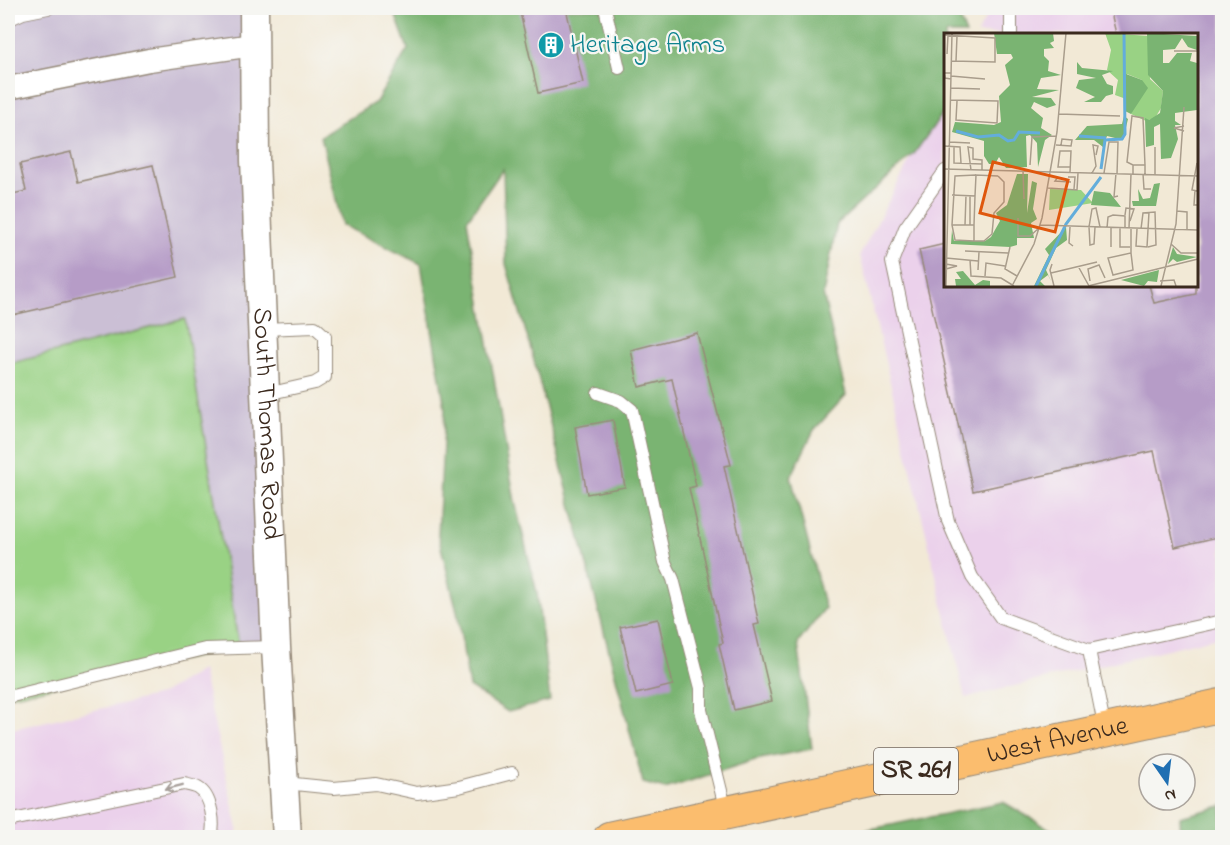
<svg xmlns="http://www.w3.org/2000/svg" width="1230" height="845" viewBox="0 0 1230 845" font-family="'Indie Flower',sans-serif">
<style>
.built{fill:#ebd1eb}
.industrial{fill:#cbbfd5}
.green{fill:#99d284;stroke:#6a7e51;stroke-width:1.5}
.forest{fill:#7ab472;stroke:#5a6f48;stroke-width:1.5}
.building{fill:#b69cc7}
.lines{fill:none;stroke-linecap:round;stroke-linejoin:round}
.service-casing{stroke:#968a7a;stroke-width:14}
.minor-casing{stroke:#968a7a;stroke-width:25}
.tertiary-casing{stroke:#968a7a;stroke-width:31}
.primary-casing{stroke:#968a7a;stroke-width:35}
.service{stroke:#fff;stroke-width:12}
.minor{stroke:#fff;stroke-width:22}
.tertiary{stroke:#fff;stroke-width:28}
.primary{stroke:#fbbd6e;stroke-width:33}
.oneway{stroke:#a79f9a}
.labels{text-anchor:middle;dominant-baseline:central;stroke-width:4.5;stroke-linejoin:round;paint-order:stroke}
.shield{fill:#f6f6f2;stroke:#73675e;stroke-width:1.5}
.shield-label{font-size:26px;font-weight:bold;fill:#3b2a1e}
.culture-label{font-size:27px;fill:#0d838f;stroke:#f6f6f2;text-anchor:start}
.street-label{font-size:27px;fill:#3b2a1e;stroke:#f6f6f2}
.inset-river{fill:none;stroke:#63addb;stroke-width:3}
.inset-road{fill:none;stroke:#a99d8c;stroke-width:1.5}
.view{fill:#df570d;fill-opacity:0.15;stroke:#df570d;stroke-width:3}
.inset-edge{fill:none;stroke:#3b2a1e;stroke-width:3}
</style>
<rect width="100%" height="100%" fill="#f6f6f2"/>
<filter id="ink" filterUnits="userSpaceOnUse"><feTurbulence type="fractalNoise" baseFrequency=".0167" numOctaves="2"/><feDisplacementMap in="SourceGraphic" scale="12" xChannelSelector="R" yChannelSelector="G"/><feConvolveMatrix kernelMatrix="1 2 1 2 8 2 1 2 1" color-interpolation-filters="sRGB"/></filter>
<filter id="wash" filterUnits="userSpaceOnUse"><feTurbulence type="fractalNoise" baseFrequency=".008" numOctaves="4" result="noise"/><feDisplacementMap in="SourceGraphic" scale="24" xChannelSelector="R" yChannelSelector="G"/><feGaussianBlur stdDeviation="1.35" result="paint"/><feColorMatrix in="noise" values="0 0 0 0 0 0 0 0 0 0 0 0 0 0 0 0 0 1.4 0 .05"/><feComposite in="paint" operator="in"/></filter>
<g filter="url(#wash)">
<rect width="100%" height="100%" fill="#f2e9d6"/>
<!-- built -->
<g class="built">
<path d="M986,8H1222V636L965,698L860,255L945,94V285H1196V34H977L988,14Z"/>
<path d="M202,670L238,829L234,838L8,837V730L160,695Z"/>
</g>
<!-- industrial -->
<path class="industrial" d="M8,8H254L276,647L205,649L8,697Z"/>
<!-- green -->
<path class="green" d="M185,319L239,648L8,696V364Z"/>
<!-- forest -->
<g class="forest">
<path d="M393,8L956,9L966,34H945V110L914,154L837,224L823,294L846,395L814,430L791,477L825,608L798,643L812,749L755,760L665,789L643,783L532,353L506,264L503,169L467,220L515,502L537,593L550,701L508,712L469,687L457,611L438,535L445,408L421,264L342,225L321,136L376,102L408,49Z"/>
<path d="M1003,802L1063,837H832Z"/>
<path d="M1222,806V837H1181L1180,817Z"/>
</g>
<g id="blocks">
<!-- building -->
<g class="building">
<path d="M519,8H566L583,83L538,93Z"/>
<path d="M1110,8H1222V536L1175,547L1154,451L973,491L919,250L945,244V285H1149L1154,303L1196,294V34H1116Z"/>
<path d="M71,152L78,182L153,165L178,277L8,316V195L26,191L20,164Z"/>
<path d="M697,333L731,465L724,466L759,624L754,625L772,701L734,710L719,644L723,643L689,488L696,486L672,379L639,387L631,350Z"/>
<path d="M613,420L625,487L587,494L575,427Z"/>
<path d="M658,619L673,685L636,694L620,627Z"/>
</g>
</g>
</g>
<g filter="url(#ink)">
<use href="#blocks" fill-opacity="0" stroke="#968a7a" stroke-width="1.5"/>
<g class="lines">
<defs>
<g id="service">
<path d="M605,8L619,68"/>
<path d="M1011,8V34"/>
<path d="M8,20L23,13L48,8"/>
<path d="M945,171L905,228L892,262L948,521L972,577L1001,618L1089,650"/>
<path d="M263,329L315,327L325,336V377L315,383L267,394"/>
<path d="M598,393L621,401L632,410L665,562L673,579L701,688V710L726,811"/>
<path d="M8,697L205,649L276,647"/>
<path d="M1105,730L1089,650L1222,621"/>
<path d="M285,783L334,788L376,784L417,793L459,787L512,773"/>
<path d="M8,821L184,784C188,785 194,786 198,788C212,796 215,824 211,838"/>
</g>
<path id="minor" d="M8,88L149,60L253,45"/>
<g id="tertiary">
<path id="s1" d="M254,8L255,160L276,647L287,838"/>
</g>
<g id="primary">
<path id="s2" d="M610,838L1222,705"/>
</g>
</defs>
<!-- service casing -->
<use href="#service" class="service-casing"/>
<!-- minor casing -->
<use href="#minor" class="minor-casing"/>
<!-- tertiary casing -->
<use href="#tertiary" class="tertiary-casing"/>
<!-- primary casing -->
<use href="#primary" class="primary-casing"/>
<!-- service -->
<use href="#service" class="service"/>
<!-- minor -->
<use href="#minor" class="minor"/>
<!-- tertiary -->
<use href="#tertiary" class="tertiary"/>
<!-- primary -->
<use href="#primary" class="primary"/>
</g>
<!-- one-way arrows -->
<defs><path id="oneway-shaft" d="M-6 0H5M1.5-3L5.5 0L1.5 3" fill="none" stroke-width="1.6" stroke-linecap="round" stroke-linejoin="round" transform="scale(1.5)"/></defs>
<use class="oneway" href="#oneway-shaft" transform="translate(174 787) rotate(166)"/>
</g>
<!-- icons -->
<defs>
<symbol id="building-disc" viewBox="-11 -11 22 22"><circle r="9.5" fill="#0f9aa8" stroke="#f6f6f2"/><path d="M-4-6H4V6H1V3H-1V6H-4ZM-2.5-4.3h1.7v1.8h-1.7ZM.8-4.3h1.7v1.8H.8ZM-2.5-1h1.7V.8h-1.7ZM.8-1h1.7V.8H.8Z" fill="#fff"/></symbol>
</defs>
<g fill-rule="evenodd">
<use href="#building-disc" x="536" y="30" width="30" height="30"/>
</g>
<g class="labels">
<!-- shield labels -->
<rect class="shield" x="874" y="748" width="84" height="46" rx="4.5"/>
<g class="shield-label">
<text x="916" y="771">SR 261</text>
</g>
<!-- culture labels -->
<g class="culture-label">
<text x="570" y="45">Heritage Arms</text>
</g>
<!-- street labels -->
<g class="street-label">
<text stroke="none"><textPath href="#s1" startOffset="416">South Thomas Road</textPath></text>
<text stroke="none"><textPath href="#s2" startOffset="458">West Avenue</textPath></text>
</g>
</g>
<!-- overview -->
<g transform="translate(944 33)">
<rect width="254" height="254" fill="#f2e9d6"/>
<path d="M161,0L205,3L206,46L219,58L217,75L211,85L202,88L187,81L198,47L183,41L182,66L171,62L174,47L163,37L167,17ZM106,156L137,157L149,170L105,177Z" fill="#99d284"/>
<path d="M50,0H109L110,8L106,10L110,15L100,16V23L105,28L104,38L117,42L97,45L93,56L115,57L88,64L107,65L112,72L103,75L90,69L87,75L99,85L97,95L108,102L101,107L94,134L93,110L86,102L82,103L83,134L69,135H62L55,124L51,131H45L40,123V108L8,99L11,89L50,92L57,89L55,63L66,52L61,32L69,25L67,21H53ZM203,0L253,3V17L244,14L238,5L231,16L219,17V30H225L233,20H248L246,28L253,30V77L231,80V88L237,92H231L234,106L227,125L217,126L216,91L210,94V112L202,114L201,85L205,87L216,80L219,58L204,42ZM133,29L138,35L169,38L158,42L163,51L169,53V61L162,63L157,69H140L151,64L132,55L135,47L152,45L133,41ZM182,41L198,47L204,55L187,81L181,78ZM180,83L184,86L179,107L163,103L159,114L150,107H131L143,93L178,91ZM73,141H84L83,180L88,148L93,150L89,176L93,186L87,190L90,205H73V212L66,214L7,211L8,197L10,208H41L47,204L56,188L52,180L63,172ZM216,150L212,173H189L188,168H195L194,156L199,166L206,165L210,151ZM150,158L166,160L177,174L147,172ZM122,194L123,207L112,215L102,237L107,248L104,242L96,248L101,253H90L105,222L101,216ZM229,214L233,221L253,224L233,229L229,226L224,231ZM215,237L213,249L204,248L200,253L177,247ZM19,238L31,252L39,247L46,248V253H12L11,246H17L12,239Z" fill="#7ab472"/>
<path class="inset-river" d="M12,98L34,104L55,102L64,108L70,107L75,99L96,100M135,103L162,105M157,136L161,107L178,106L181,101L180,0M92,253L122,191L157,144"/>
<path class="inset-road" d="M0,2L51,5V29L8,28M230,18H254M3,21L4,2M12,28L13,3M7,43L41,46M7,46L1,45L0,40H7M7,55L36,56M6,67L54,68L53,90L12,87L13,68M0,77V100M115,81L176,83M240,98L230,95L240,93M5,109L26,110M112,112L127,113L128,107L118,106L117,112M0,113L16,114L17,130M10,113V130L38,131M253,130L248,157L254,158M86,132L88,104L112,103M189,132L183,129L188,83L199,85L201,132M126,134H114L116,118H127L126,139M0,136L254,143M27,137L24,114L29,115V126L38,127V137M79,138L80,166M148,140L152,133L149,112L154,113L152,122M160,140L165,109H174L173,141M172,140L170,164L174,163M189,141V132H201V141M199,141L200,156H207M211,142V114M114,144L111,148L127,149M124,144H131L130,156M104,155L133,157L134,140M251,157L250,172H254M8,162L31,163L30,192H8M31,163L32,142L54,143M233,178L243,179V197M181,182L182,175L190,176L186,188M74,185V203H86L95,195M21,192L22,162M26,192V163M30,192V208H40L48,201L50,180L60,169V149L54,143M96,192L254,197M126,194L125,210L129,213M145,194L148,176L152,175L156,194M145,194L146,212L150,211L151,194M163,195L164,184L169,182L181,183V195M176,195V214H186M185,195L187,141M193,196L192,213L203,214L205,179M197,196L199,180L211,179L212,212L204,214M30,208L11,207L8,192L11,143L32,142M227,211L237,220H254M66,214L61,236L73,243M167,214V195M21,218L64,220M187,220L189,237L169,242L164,225L187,220V195M2,225L34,228M26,227L27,243L57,245L70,253M108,231L106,237L110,253M134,233L145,253M2,236L13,233L2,231M34,237L35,219M107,240L153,229M41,243L42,230L61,233M146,248L144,236L155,232L161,245M216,248L230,247L232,253M2,253L8,0M68,253L90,211L98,185L113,99L122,0M144,253L254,226M217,253L232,191L240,74"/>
<path class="view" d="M49,129L124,147L111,199L36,180Z"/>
<rect width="254" height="254" class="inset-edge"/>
</g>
<!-- margin -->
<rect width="1230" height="845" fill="none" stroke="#f6f6f2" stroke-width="30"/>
<!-- north arrow -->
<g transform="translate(1167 782) rotate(166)"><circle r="28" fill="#f6f6f2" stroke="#aba49d" stroke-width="1.5"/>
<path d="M0-4.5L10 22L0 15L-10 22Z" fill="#1f6fb2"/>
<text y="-9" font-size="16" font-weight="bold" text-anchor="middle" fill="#3b2a1e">N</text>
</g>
</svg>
